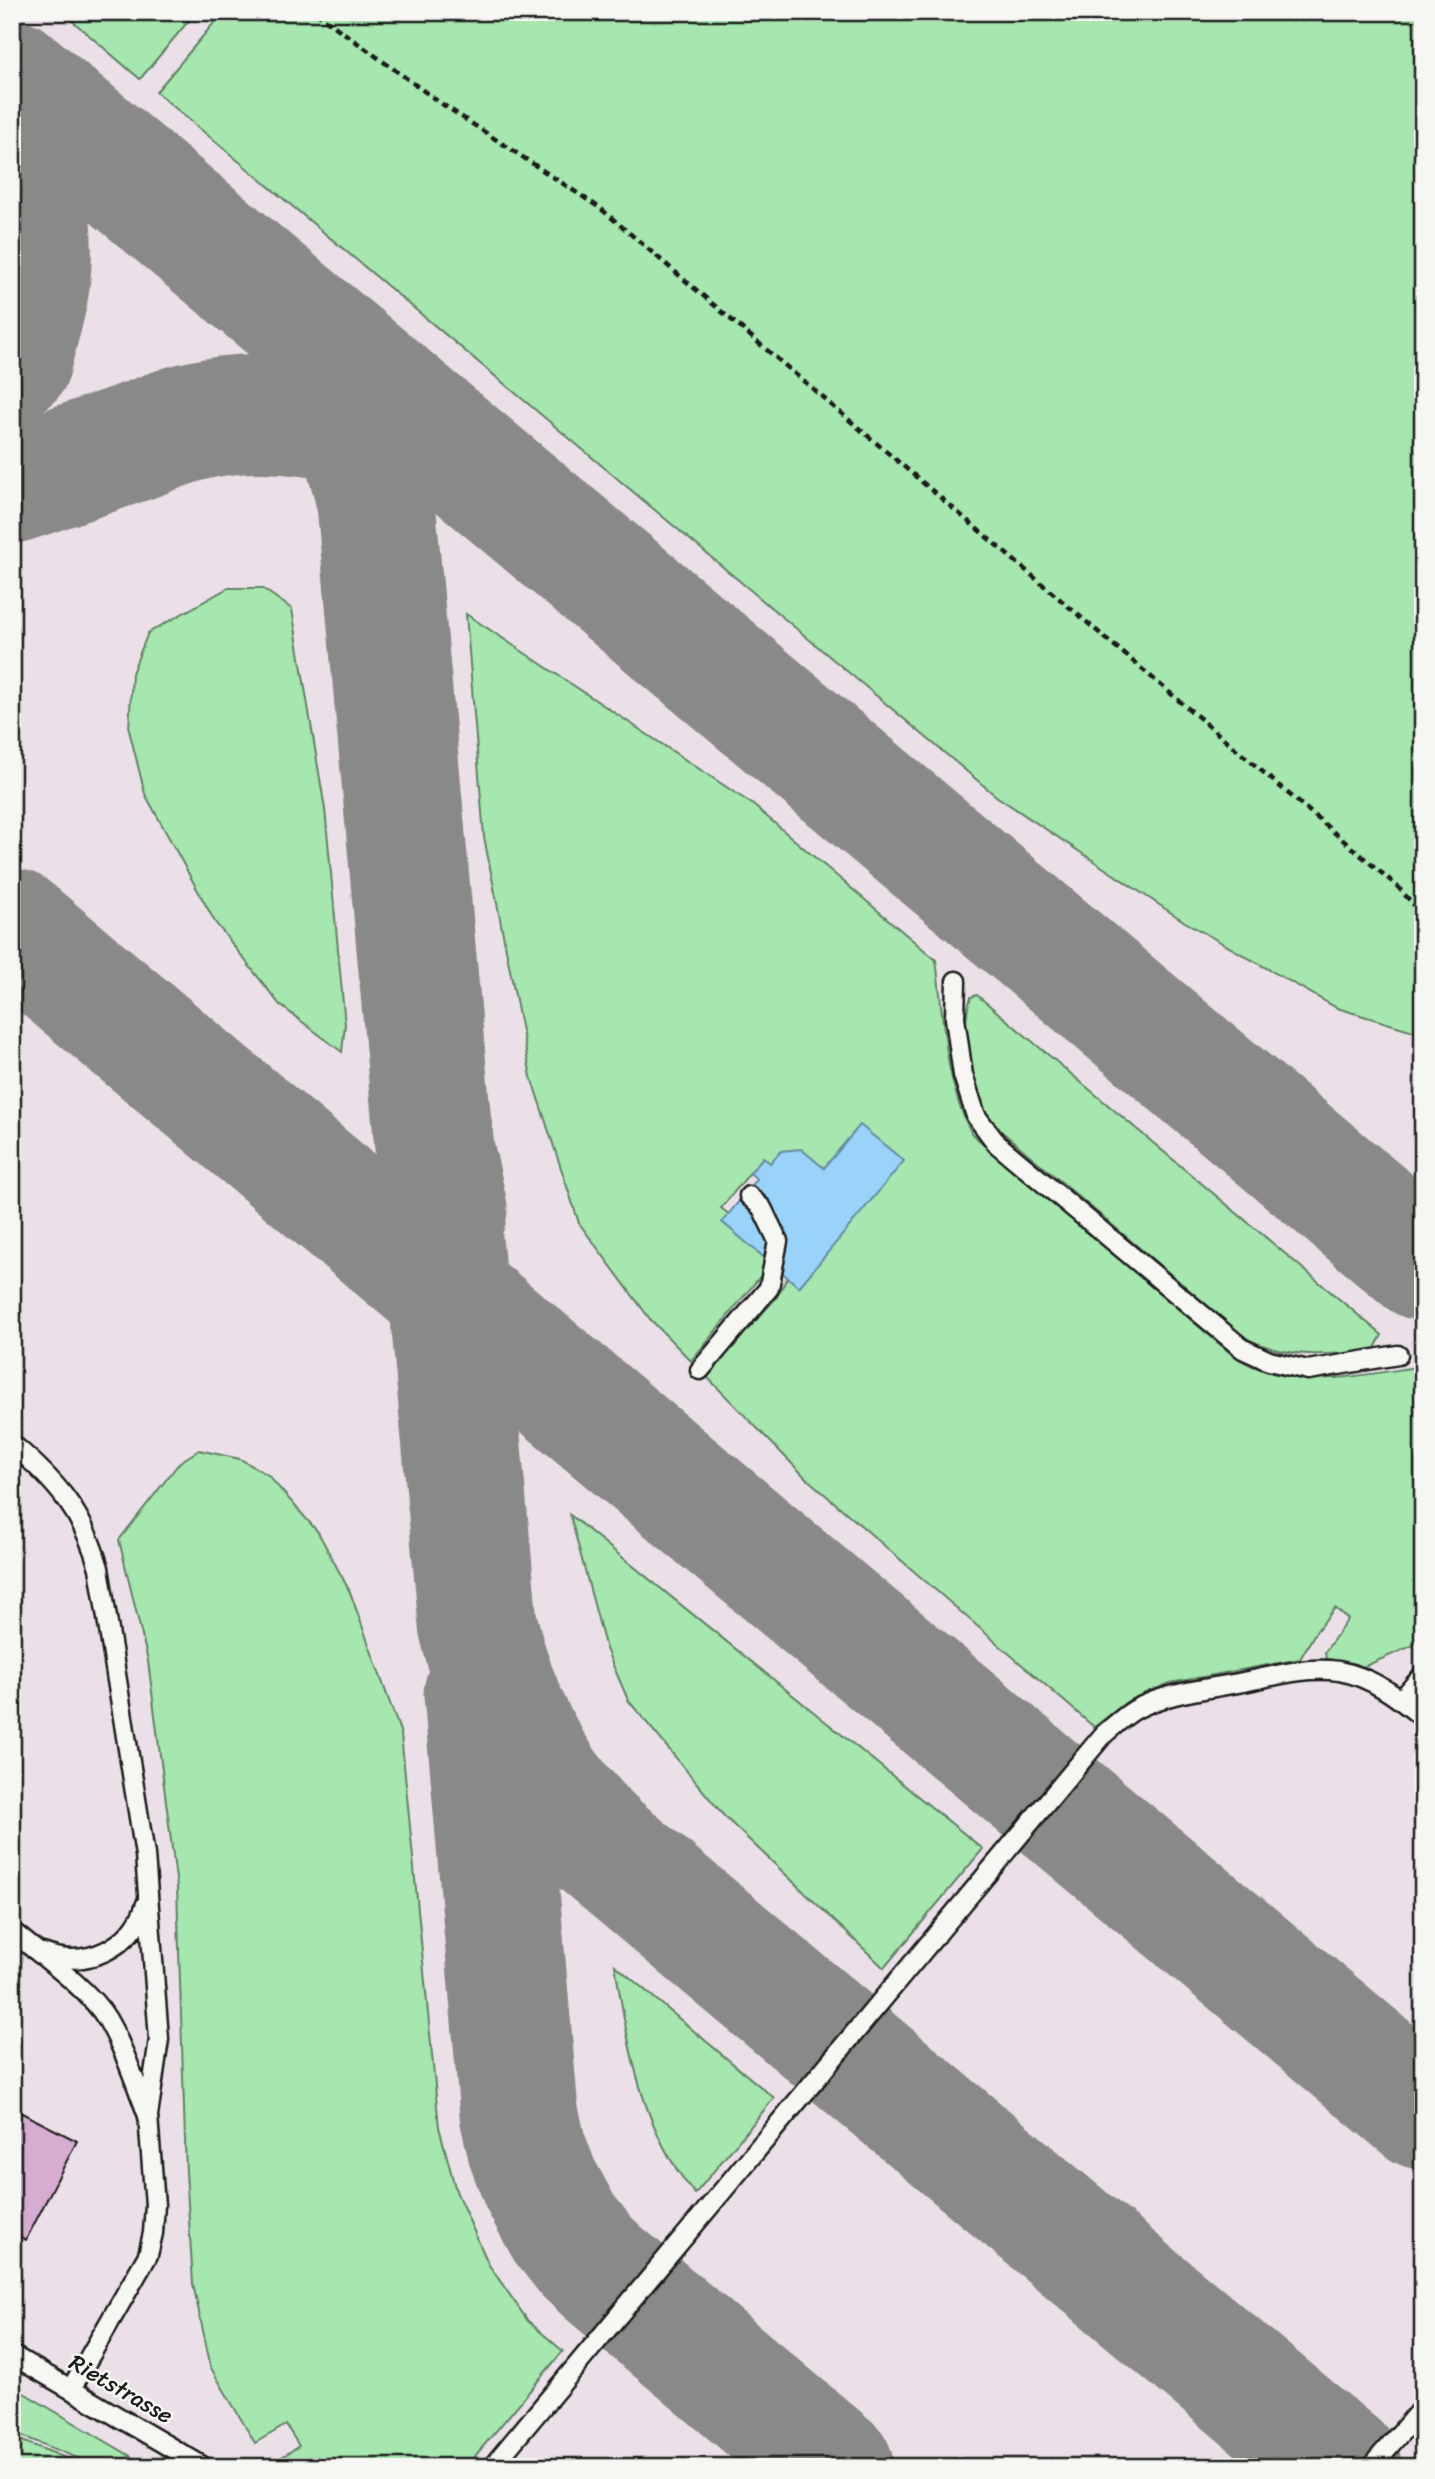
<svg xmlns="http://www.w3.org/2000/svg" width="1435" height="2479" viewBox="0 0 1435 2479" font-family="Sriracha,sans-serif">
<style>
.built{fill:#ece0e8}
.green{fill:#a6e6af;stroke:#618166;stroke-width:2}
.water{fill:#99d3f9;stroke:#678aa1;stroke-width:2}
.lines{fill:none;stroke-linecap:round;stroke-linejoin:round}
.taxiway{stroke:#898987;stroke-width:119}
.building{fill:#d6acd1;stroke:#1c1c1c;stroke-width:2}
.lane-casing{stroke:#1c1c1c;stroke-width:23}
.path{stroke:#1c1c1c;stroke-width:4.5;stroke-dasharray:7 5;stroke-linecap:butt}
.lane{stroke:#f6f6f2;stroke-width:18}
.labels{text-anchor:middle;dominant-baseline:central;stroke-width:5;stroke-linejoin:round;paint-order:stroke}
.street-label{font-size:23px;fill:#1c1c1c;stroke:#f6f6f2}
</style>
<rect width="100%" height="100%" fill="#f6f6f2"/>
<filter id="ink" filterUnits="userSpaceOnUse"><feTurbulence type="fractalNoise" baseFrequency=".0143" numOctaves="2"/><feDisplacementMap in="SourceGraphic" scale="14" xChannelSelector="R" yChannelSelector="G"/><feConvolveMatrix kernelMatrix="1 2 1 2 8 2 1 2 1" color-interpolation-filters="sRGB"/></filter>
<g filter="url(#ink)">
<!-- built -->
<rect class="built" x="12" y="12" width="1411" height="2455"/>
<!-- green -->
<g class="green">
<path d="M62,12H196L140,79Z"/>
<path d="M223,12H1423V1034L1337,1008L1185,922L996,796L156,92Z"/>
<path d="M228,588H262L292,609L325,809L345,1025L342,1052L280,1005L215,922L145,794L129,730L132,673L148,633Z"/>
<path d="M466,614L752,804L936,960C944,1018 944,1082 972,1134L1230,1353C1284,1393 1355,1376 1417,1367L1423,1371V1633L1412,1646L1363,1667L1326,1659L1325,1652L1348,1619L1335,1608L1315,1633L1300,1659L1170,1683L1129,1700L1094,1727L806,1478L706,1376L777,1297L788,1276L778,1192L753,1169L721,1208C747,1229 765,1236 764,1272L691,1361L650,1319L579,1223L531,1077L484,837Z"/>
<path d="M977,995L1382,1335L1374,1350C1330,1355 1288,1360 1246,1338L1001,1131C995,1124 989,1118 984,1110C968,1083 960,1026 971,997Z"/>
<path d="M199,1450L240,1459L268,1475L318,1532L350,1592L401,1734L439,2127L456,2191L489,2265L528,2321L563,2351L466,2467H266L299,2446L286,2425L255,2443L211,2368L193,2284L186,2172L177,1887L148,1661L119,1540L180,1462Z"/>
<path d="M570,1515L983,1849L884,1968L724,1816L628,1700L606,1649Z"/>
<path d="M615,1965L774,2098L695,2194C641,2130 628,2045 615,1965Z"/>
<path d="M12,2386L149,2467H100L12,2432Z"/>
<path d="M12,2437L89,2467H12Z"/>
</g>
<!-- water -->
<path class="water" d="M860,1125L904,1161L799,1287L722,1222L757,1179L750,1173L763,1157L770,1163L781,1151L801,1149L824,1168Z"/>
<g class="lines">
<!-- taxiway -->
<g class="taxiway">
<path d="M12,79L1423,1261"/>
<path d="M12,140C28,189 38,239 29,291C25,314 17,337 12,360"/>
<path d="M306,340C342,389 364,444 376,503L434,1147L448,1209"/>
<path d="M12,484C53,470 93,456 134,442C154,435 174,426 195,421C267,404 347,418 415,446"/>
<path d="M12,928L1423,2110"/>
<path d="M433,1130L478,1624C497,1710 535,1785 600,1845L1342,2467"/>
<path d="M483,1694L519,2113L527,2149L540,2184L564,2228L586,2256L603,2272L834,2467"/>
</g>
</g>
<!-- building -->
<path class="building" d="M12,2108L77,2141L26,2240L12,2233Z"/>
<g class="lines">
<defs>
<g id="lane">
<path d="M956,981L955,1018L963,1075L976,1116L997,1144L1243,1349L1269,1361L1308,1370L1398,1355"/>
<path d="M700,1370L769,1288L778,1241L762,1208L749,1196"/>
<path d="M12,1444C56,1481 83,1512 99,1568L145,1855L159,2039L148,2116L155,2205L153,2233L148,2255L71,2389"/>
<path d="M1401,1700L1423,1675"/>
<path d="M12,1931C40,1955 88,1988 107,2019C124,2048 135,2082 147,2113"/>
<path d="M43,1953C85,1970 132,1948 146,1904"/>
<path d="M12,2355L204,2467"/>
<path d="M492,2467L1104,1734C1115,1725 1126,1714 1138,1708C1170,1692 1208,1689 1243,1682C1274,1676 1307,1666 1339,1671C1372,1677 1398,1697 1423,1718"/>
<path d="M1371,2467L1423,2407"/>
</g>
</defs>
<!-- lane casing -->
<use href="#lane" class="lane-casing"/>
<!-- path -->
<path class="path" d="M315,12L439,102L600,208L1397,886L1423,915"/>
<!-- lane -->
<use href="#lane" class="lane"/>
</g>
</g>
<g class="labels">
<!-- street labels -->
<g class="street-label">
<text transform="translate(121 2389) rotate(30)">Rietstrasse</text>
</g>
</g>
<!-- margin -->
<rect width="1435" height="2479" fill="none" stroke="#f6f6f2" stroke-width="42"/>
<rect x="21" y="21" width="1393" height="2437" fill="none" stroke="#1c1c1c" stroke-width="2.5" filter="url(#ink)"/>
</svg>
